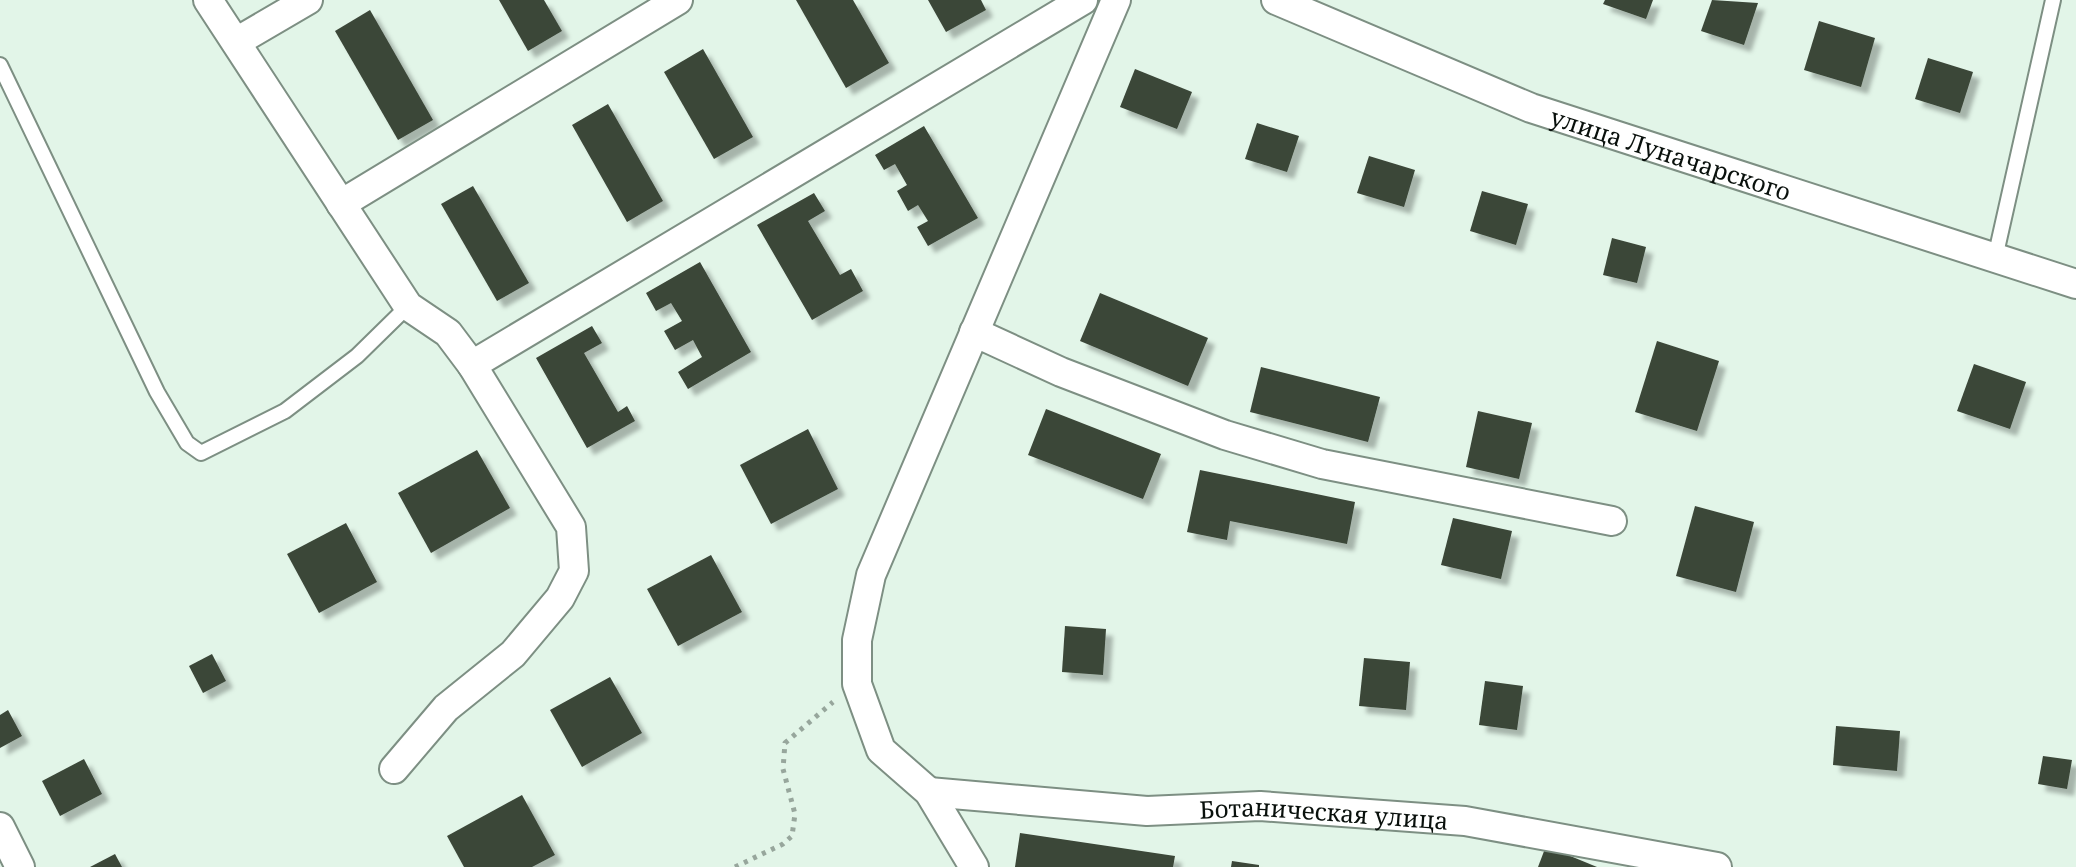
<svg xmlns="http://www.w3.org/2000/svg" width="2076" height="867" viewBox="0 0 2076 867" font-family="'Noto Serif',serif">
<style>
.building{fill:#3b4638;filter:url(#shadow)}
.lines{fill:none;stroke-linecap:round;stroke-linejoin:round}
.service-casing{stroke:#7d8f83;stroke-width:18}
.minor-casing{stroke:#7d8f83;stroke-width:32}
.path{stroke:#97a69c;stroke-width:5;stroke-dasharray:4 6;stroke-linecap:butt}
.service{stroke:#fff;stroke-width:14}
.minor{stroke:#fff;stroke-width:28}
.labels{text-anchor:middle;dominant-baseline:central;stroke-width:8;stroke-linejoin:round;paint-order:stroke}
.street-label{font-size:24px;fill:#09100c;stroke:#e2f5e8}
</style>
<defs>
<filter id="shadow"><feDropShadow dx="7" dy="7" stdDeviation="2" flood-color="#0004"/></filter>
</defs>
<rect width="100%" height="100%" fill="#e2f5e8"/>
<!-- building -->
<g class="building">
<path d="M499,0H544L562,31L528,51Z"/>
<path d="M796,0H853L889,63L846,88Z"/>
<path d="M928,0H981L986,10L946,32Z"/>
<path d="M1605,0H1653L1646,19L1603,4Z"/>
<path d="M1712,0L1758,3L1744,45L1701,31Z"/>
<path d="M370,10L433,120L398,140L335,31Z"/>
<path d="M1819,21L1875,38L1861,87L1804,70Z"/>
<path d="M703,49L753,137L714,159L664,72Z"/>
<path d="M1928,58L1973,72L1960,113L1915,99Z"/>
<path d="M1135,69L1192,92L1177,129L1120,107Z"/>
<path d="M608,104L663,201L627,222L572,125Z"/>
<path d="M1257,123L1299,136L1287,172L1245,159Z"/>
<path d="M924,126L978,218L928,246L917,227L928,221L918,205L908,211L897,191L907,185L895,164L884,170L875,155Z"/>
<path d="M1369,156L1415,170L1404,207L1357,193Z"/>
<path d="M473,186L529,283L497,301L441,204Z"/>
<path d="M1482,191L1528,204L1516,245L1470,231Z"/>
<path d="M814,193L825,211L808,221L840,275L851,269L863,291L812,320L757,225Z"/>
<path d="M1612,238L1646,247L1637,283L1603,275Z"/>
<path d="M700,262L751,352L688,389L678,372L702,357L693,340L675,350L664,331L682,321L671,303L656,311L646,293Z"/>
<path d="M1100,293L1208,338L1188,386L1080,341Z"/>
<path d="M592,326L602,343L584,353L618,412L627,406L635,421L587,448L536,358Z"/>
<path d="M1657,341L1719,361L1697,431L1635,412Z"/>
<path d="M1974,364L2026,382L2010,429L1957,411Z"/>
<path d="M1261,367L1380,397L1368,442L1250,412Z"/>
<path d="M1046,409L1161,454L1143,499L1028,455Z"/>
<path d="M1478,411L1532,423L1519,479L1466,467Z"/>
<path d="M808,429L838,489L771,524L740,465Z"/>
<path d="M477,450L510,508L431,553L398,493Z"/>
<path d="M1200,470L1355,502L1347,544L1230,521L1227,540L1187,532Z"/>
<path d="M1695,506L1754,522L1736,592L1676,576Z"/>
<path d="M1453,518L1512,531L1501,579L1441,565Z"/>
<path d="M346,523L377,582L319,613L287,554Z"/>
<path d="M711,555L742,612L678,646L647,589Z"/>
<path d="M1065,626L1106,629L1103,675L1062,672Z"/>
<path d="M212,654L226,681L203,693L189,666Z"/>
<path d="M1364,658L1410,662L1406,710L1359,706Z"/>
<path d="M610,677L642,733L582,767L550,710Z"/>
<path d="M1485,681L1523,686L1517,730L1479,725Z"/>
<path d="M8,710L22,736L0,748V715Z"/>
<path d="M1836,726L1900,731L1897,771L1833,765Z"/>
<path d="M2043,756L2072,760L2067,789L2038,784Z"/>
<path d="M84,759L102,794L60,816L42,781Z"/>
<path d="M522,795L555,855L532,867H464L447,836Z"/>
<path d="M1020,833L1175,856L1173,867H1015Z"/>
<path d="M1546,846L1597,867H1538Z"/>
<path d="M115,854L122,867H90Z"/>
<path d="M1232,861L1259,865V867H1231Z"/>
</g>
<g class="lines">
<defs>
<g id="service">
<path d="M0,65L157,392L187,443L201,453L285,411L357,356L408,306"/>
<path d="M1995,258L2053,0"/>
</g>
<g id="minor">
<path d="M208,0L408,306L448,333L472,365L571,527L574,571L560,598L513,654L446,708L394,769"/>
<path id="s1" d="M1276,0L1531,108L2076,284"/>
<path d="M236,42L308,0"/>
<path d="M341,204L678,0"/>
<path d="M974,332L1061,372L1225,435L1322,464L1612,521"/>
<path d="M472,365L1083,0"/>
<path id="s2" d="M929,792L1147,811L1260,806L1465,821L1717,867"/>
<path d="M0,827L20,867"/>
<path d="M974,867L929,792L881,750L857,684V640L871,575L1116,0"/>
</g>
</defs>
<!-- service casing -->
<use href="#service" class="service-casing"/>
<!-- minor casing -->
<use href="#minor" class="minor-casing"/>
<!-- path -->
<path class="path" d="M735,867L783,844L792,836L795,814L783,769L785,743L833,702"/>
<!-- service -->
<use href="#service" class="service"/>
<!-- minor -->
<use href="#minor" class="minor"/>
</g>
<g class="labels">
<!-- street labels -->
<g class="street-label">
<text stroke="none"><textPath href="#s1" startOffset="424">улица Луначарского</textPath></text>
<text stroke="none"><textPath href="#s2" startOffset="396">Ботаническая улица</textPath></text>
</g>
</g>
</svg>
